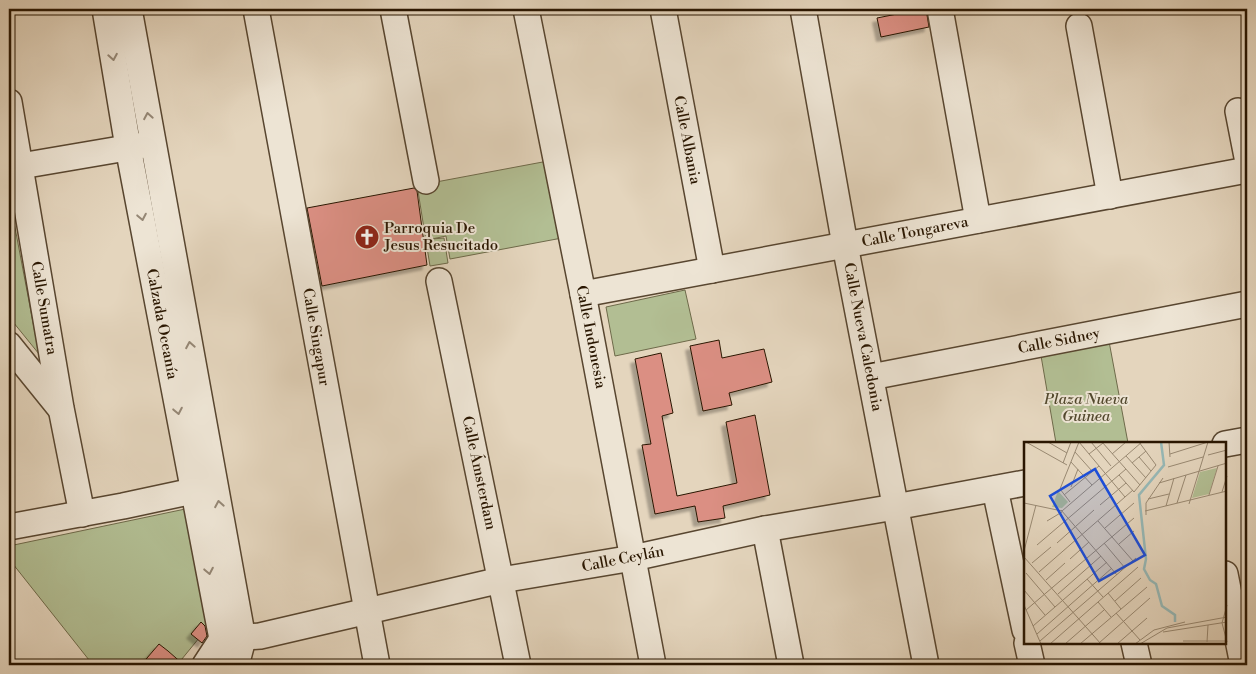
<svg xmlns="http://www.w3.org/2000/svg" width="1256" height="674" viewBox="0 0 1256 674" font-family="'Libre Bodoni',serif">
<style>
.green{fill:#b2be93;stroke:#6e6a4a}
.building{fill:#db8f83;stroke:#291601;filter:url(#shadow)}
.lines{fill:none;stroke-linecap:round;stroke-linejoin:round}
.minor-casing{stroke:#584630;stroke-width:28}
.minor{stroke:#ede4d4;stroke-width:25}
.oneway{stroke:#958775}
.labels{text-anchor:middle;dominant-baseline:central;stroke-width:4;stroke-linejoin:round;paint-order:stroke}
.street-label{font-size:15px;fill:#291601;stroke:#ede4d4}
.poi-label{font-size:15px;fill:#291601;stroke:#ede4d4;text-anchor:start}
.park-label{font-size:15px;font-style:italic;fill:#52482d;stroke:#ede4d4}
.inset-river{fill:none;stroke:#96b8b6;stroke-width:2.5}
.inset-road{fill:none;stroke:#998972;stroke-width:1}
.view{fill:#1d4ed8;fill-opacity:0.15;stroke:#1d4ed8;stroke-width:2.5}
.inset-edge{fill:none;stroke:#291601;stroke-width:2.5}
</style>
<defs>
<filter id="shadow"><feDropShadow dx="-4.5" dy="4.5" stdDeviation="1" flood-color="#0004"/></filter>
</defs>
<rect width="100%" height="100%" fill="#e4d5bd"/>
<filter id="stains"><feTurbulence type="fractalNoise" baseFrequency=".004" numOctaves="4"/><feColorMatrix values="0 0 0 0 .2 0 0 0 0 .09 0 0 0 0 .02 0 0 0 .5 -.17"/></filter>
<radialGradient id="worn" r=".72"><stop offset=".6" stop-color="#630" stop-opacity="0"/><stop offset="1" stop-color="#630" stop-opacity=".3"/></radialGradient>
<!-- green -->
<g class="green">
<path d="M548,161L562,238L450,259L446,236L432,239L444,238L448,263L430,266L418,191L437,188L436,182Z"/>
<path d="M9,196L39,354L9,317Z"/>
<path d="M685,290L696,339L615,356L606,307Z"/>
<path d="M1108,336L1128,443H1056L1040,350Z"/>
<path d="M190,508L213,621L177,665H93L9,559V546Z"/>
</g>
<!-- building -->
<g class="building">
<path d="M922,9H926L929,27L881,37L877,18Z"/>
<path d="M414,188L417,191L427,265L322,286L307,208Z"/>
<path d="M719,340L722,358L764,349L772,382L729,393L732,405L703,411L690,346Z"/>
<path d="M661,353L673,413L662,416L677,496L737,483L726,422L755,415L770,495L723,506L725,518L698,522L695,506L655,514L642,445L651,444L635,359Z"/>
<path d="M201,622L205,626L207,636L202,643L191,634Z"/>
<path d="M159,644L168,651L184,665H141Z"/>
</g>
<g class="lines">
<defs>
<g id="minor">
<path d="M105,9L128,147L222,639"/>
<path d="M129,9L243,639L238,658L234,665"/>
<path d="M256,9L377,665"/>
<path d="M393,9L426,181"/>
<path d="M526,9L583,294L653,665"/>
<path d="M663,9L712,270"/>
<path d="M803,9L845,245L926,665"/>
<path d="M940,9L978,220"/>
<path d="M1079,26L1110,196"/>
<path d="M9,102L61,408L82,514"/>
<path d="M1238,111L1247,157"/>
<path d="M9,168L144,145"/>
<path d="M439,281L518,665"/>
<path d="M583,294L1247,170"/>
<path d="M9,345L59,407"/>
<path d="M871,377L1247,304"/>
<path d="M1225,444L1247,440"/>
<path d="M995,489L1025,630"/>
<path d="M9,527L123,506L193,491"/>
<path d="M765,529L791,665"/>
<path d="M1225,574L1243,665"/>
<path d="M222,639L260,636L501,580L633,558L765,529L895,507L1025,483"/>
<path d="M1027,643L1032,665"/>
<path d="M1134,643L1139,665"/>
<path d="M205,665L222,639"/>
</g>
</defs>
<!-- minor casing -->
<use href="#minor" class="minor-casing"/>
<!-- minor -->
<use href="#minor" class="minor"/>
</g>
<!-- one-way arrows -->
<defs><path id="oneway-chevron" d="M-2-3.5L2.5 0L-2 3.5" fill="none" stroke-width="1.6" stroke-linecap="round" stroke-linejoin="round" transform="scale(1.25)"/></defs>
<g class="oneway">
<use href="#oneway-chevron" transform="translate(113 57) rotate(80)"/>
<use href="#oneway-chevron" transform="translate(148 116) rotate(-100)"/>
<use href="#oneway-chevron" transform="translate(142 217) rotate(79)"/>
<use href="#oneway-chevron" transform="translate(190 345) rotate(-100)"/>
<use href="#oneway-chevron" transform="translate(178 411) rotate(79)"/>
<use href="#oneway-chevron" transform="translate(219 504) rotate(-100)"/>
<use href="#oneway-chevron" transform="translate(209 571) rotate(79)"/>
</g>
<!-- icons -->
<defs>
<symbol id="church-disc" viewBox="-11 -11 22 22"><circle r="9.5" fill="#8f2418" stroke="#ede4d4"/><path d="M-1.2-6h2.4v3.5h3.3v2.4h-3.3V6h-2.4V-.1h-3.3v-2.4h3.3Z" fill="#fff"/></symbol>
</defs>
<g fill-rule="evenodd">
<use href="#church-disc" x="353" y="223" width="28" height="28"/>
</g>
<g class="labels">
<!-- street labels -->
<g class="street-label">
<text transform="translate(687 140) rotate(79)">Calle Albania</text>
<text transform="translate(915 232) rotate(-11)">Calle Tongareva</text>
<text transform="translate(44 308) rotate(80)">Calle Sumatra</text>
<text transform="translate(162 324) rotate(79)">Calzada Oceanía</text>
<text transform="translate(316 337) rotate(80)">Calle Singapur</text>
<text transform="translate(591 337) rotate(79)">Calle Indonesia</text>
<text transform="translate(863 337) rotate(79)">Calle Nueva Caledonia</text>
<text transform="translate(1059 341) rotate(-11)">Calle Sidney</text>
<text transform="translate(479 473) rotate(78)">Calle Ámsterdam</text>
<text transform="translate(623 559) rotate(-11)">Calle Ceylán</text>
</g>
<!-- poi labels -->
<g class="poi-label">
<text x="384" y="228">Parroquia De<tspan x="384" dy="17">Jesus Resucitado</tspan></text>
</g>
<!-- park labels -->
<g class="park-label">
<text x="1086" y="399">Plaza Nueva<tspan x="1086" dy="17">Guinea</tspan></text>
</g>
</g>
<!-- overview -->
<g transform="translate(1024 442)">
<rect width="202" height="202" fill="#e4d5bd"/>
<path d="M193,26L185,52L168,56L176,30ZM34,49L44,60L38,66L28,65Z" fill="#b2be93"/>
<path class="inset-river" d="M137,0L140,23L115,53L122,117L120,127L126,138L132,142L138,164L151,173V180"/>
<path class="inset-road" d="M2,0L43,23M24,0L43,11M55,0L101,55M67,0L87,24M78,0L116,43M145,0L146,15M51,10L68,29M65,12L79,1M88,12L102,0M146,12L184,0M184,13L203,8M102,14L122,36M115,15L127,29M47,20L68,43M39,21L47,0M108,21L122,9M144,25L179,15M95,33L110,50L132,23L115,0M135,41L203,21M47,45L54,27M198,50L203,34M40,53L75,24M185,53L194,24M124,57L145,52M46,60L36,47L55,0M0,61L38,69L118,0M153,61L162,33M165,62L184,0M76,63L102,41M142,64L150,36M37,68L93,133M121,69L203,49M122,73V61L139,36M23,79L38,70M74,79L109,119M81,86L110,61M33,101L70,68M80,101L101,126M95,102L110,89M13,103L102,27M0,109L12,63M0,115L77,202M46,117L65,100M8,121L27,105M15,130L109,48M2,131L31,165M63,137L79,155M22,138L41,121M0,148L21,173M84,151L97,167M34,152L77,114M91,159L117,136M74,160L87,175M0,163L17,202M203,163L198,181L203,200M2,168L110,76M92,171L116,198M9,184L83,120M139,190L203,180M13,192L88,126M16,199L112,116M159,199H202M183,200L184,183M75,201L126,156M26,202L114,125M41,202L80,168M56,202L123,145M93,202L123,176M111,202L130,188L161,180M116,202L143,186L203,175"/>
<path class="view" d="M71,27L121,113L75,139L26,54Z"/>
<rect width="202" height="202" class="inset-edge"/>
</g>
<!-- margin -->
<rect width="1256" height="674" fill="none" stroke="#e4d5bd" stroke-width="30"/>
<rect x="10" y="10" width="1236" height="654" fill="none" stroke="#291601" stroke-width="2.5"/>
<rect x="15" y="15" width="1226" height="644" fill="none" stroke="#291601"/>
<rect width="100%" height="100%" filter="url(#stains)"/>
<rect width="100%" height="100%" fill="url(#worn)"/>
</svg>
